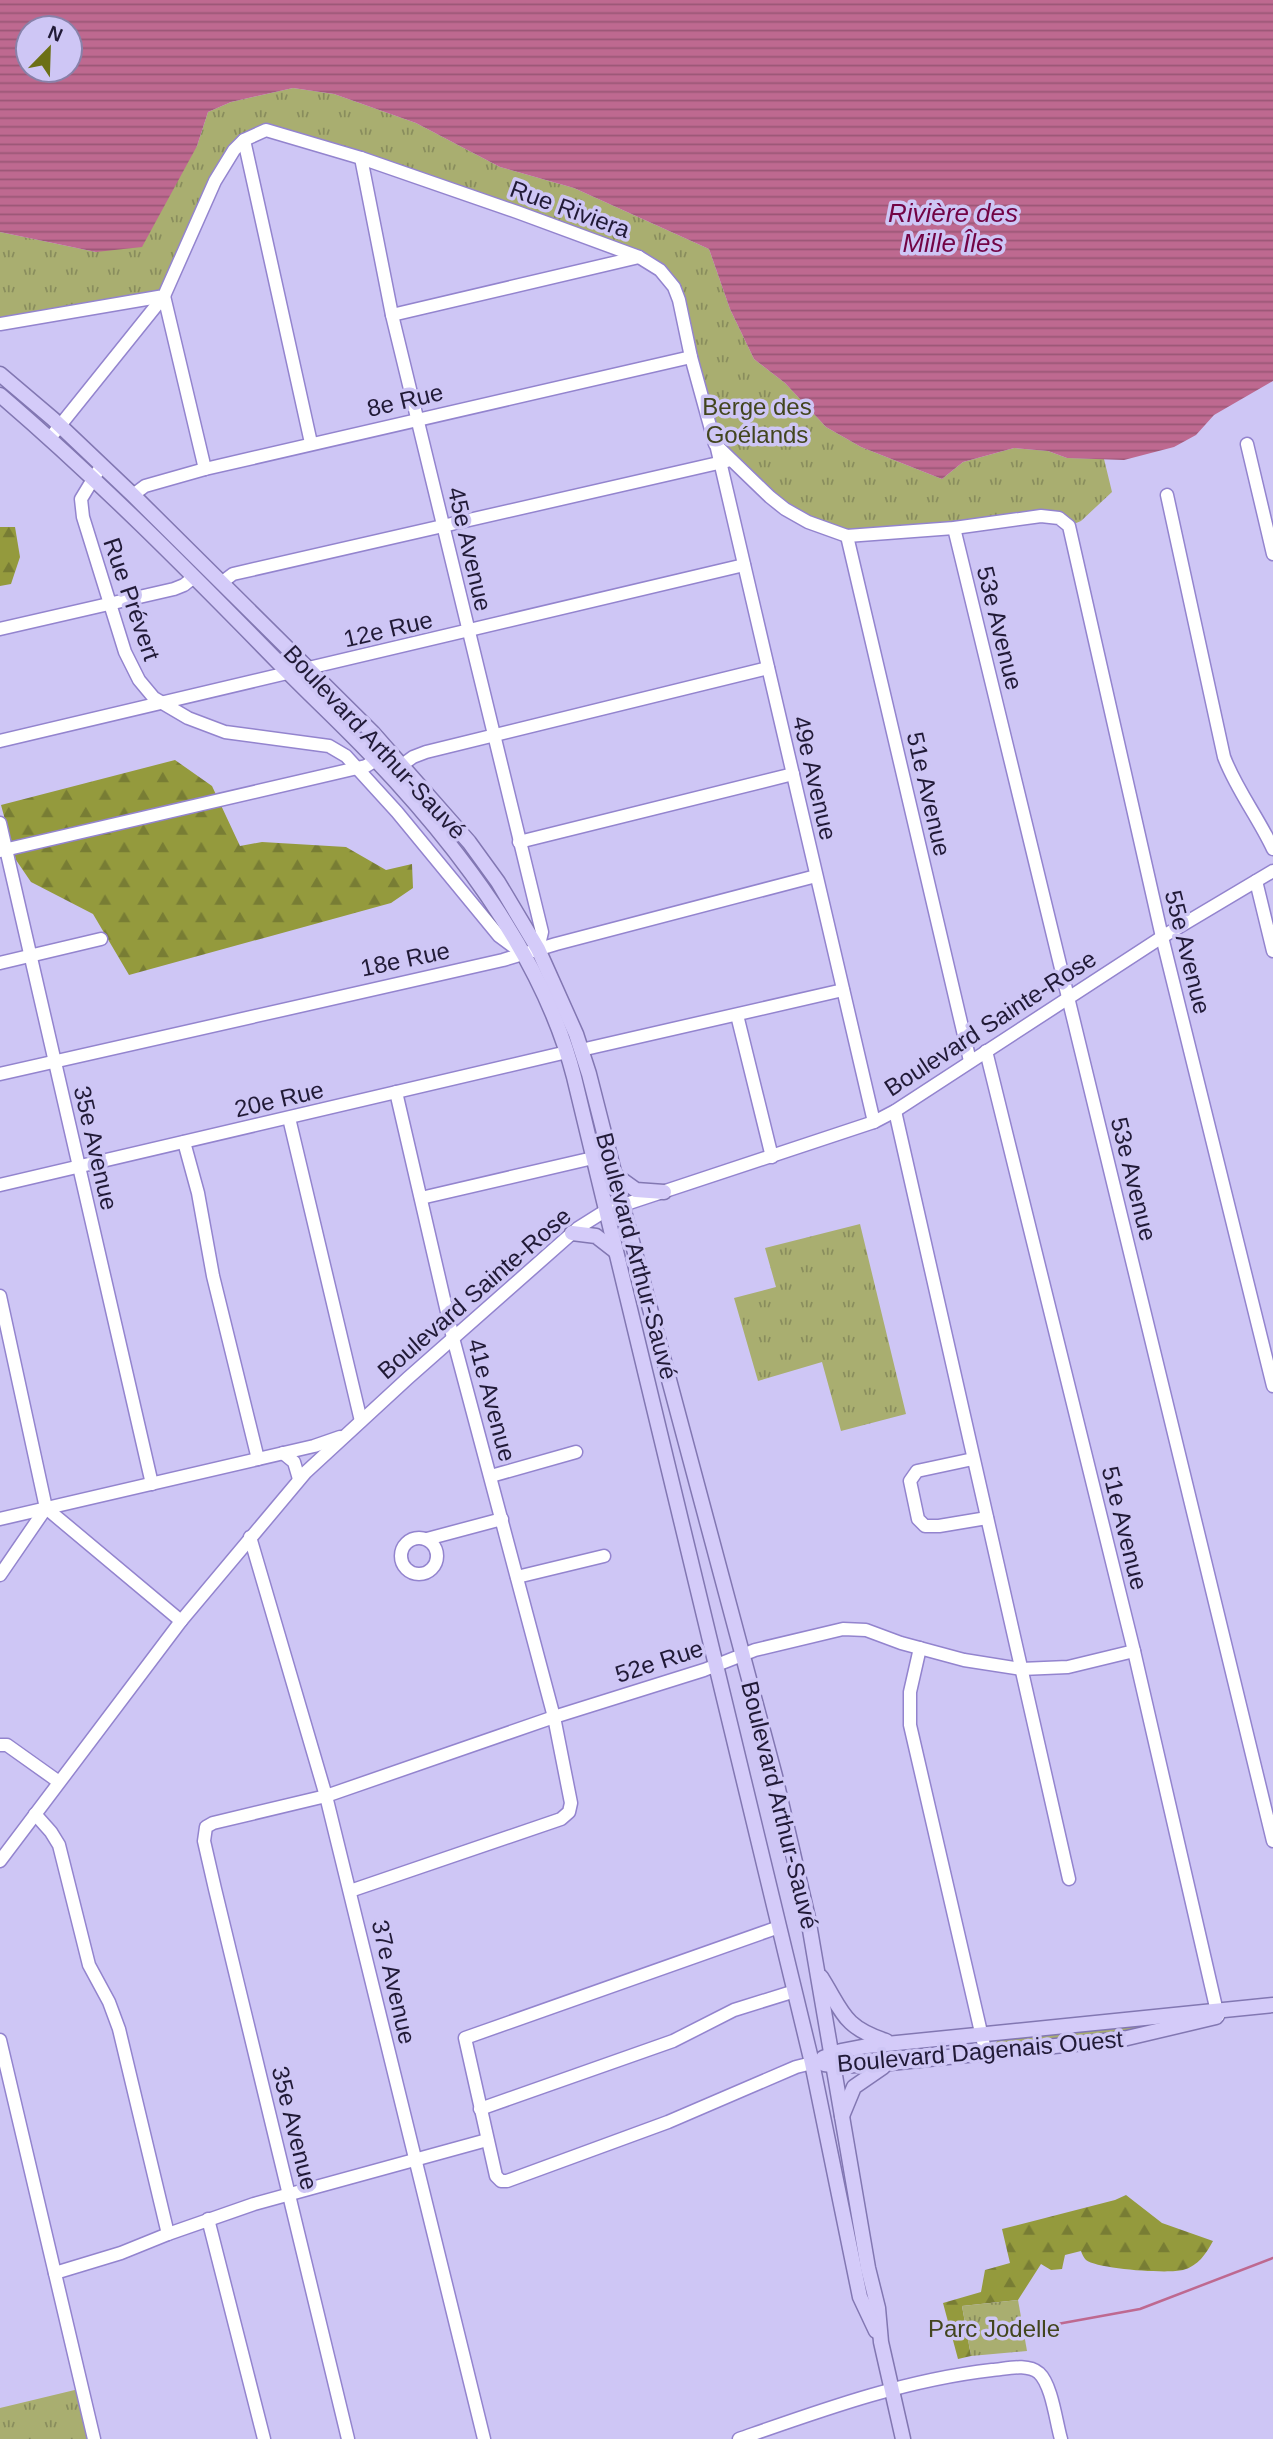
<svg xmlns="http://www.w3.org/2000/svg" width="1273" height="2439" viewBox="0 0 1273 2439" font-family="Arial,sans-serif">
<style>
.grass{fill:#a9ae70}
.forest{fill:url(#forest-firs)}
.park{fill:url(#park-tufts)}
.water{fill:url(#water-rules);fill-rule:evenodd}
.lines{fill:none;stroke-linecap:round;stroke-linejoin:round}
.stream{stroke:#be6990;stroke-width:2.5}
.minor-casing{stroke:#9384ce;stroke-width:15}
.major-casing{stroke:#8277b2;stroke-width:17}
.minor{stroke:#fff;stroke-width:12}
.major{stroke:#d4cbf9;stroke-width:14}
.labels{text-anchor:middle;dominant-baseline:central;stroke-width:7;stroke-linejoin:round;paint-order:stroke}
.street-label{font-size:24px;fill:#211a37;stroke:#cec6f5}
.park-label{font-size:24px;fill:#42451e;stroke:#cec6f5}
.water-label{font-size:26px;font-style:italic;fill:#720445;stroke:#cec6f5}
</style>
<defs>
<pattern id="forest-firs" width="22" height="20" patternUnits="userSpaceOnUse" patternTransform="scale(1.75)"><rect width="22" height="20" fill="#949a3d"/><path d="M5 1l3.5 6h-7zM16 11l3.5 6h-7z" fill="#787d34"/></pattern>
<pattern id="park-tufts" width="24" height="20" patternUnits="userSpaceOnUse" patternTransform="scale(1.75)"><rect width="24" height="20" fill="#a9ae70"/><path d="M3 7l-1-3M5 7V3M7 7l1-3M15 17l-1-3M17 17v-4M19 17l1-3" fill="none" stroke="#898d5d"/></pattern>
<pattern id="water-rules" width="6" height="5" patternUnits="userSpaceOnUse" patternTransform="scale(1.75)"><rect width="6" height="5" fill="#be6990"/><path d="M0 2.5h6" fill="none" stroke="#9a5676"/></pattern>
</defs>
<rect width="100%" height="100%" fill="#cec6f5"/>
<!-- grass -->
<path class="grass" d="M1184,2018L1134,2032L997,2046L996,2044L998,2038Z"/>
<!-- forest -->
<g class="forest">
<path d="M0,527H15L20,557L11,584L0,586Z"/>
<path d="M175,760L212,786L240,846L262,842L346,847L386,870L412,864L413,888L391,903L129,975L93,914L31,882L16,860L1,805Z"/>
<path d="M1126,2195L1162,2223L1213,2241C1206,2254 1198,2266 1183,2270C1168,2274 1097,2269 1086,2260C1084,2258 1082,2254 1081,2251L1065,2255L1062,2269L1051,2270L1041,2264L1018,2300L962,2306L971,2356L958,2359L943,2303L981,2292L985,2270L1010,2263L1002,2229L1115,2200Z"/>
</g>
<!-- park -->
<g class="park">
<path d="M293,88L334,94L416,123L500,167L574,188L709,249L730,309L754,359L785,383L826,427L861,447L942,479L963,462L1014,448L1048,451L1067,458L1104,459L1112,492L1081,521L1069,526L1059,518L847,536L808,522L715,444L684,301L643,257L267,129L234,150L164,296L0,319V232L96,252L197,146L208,112L231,102Z"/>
<path d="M860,1224L906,1414L841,1431L822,1362L758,1381L734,1298L776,1287L765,1248Z"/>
<path d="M1018,2300L1027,2351L971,2356L962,2306Z"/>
<path d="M83,2388L93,2439H0V2408Z"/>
</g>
<!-- water -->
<path class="water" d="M0,0H1273V381L1214,415L1196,435L1174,447L1124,460L1067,458L1048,451L1014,448L963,462L942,479L861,447L826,427L785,383L754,359L730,309L709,249L574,188L500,167L416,123L334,94L293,88L231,102L208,112L197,146L142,247L96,252L0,232ZM28,28H70V70H28Z"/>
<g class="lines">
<!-- stream -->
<path class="stream" d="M1052,2325L1140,2309L1273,2258"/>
<defs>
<g id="minor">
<path d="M244,140L311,443"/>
<path d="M361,158L392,315L542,932L538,949"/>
<path d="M164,296L205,469"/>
<path d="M392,315L639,257"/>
<path d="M0,324L164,296L215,181L234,150L244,140L266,130L361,158L517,212L639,257L660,270L674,287L679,300L691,357L715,444L770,497L785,509L808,522L847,536L954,528L1041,516L1059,518L1069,526L1162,937L1273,1386"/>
<path d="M50,438L164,296"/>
<path d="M716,444L874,1122"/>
<path d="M1247,444L1273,554"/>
<path d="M98,471L81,499L83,517L125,652L139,680L154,698L188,718L225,732L329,746L346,756L397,812L499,936L522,953"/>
<path d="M133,495L145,486L205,469L691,357"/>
<path d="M1167,495L1224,757C1236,789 1258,817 1273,849"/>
<path d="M954,528L1273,1841"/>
<path d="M847,536L970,1061"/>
<path d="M221,583L233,574L727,461"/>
<path d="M0,629L174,589L184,585L194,577"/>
<path d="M0,741L744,565"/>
<path d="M402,765L413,757L426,752L768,668"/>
<path d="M0,823L152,1484"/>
<path d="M519,842L793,774"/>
<path d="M0,851L366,766L376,760"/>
<path d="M1256,881L1273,951"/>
<path d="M0,963L101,939"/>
<path d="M737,1015L772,1157"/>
<path d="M581,1050L843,990"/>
<path d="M986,1051L1134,1651L1218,2016"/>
<path d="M0,1074L503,960L556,944L816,876"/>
<path d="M895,1111L1069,1879"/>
<path d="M289,1118L361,1421"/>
<path d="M184,1142L198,1193L213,1276L258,1459"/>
<path d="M0,1185L567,1052"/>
<path d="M421,1198L593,1158"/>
<path d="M0,1296L46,1508L181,1621"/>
<path d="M283,1453L294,1462L299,1479"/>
<path d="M973,1459L917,1471L910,1481L918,1519L925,1526H939L987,1518"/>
<path d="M491,1476L576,1452"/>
<path d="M0,1519L314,1446L340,1437"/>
<path d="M250,1537L326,1796L484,2439"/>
<circle cx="419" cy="1556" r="18"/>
<path d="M427,1539L502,1519"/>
<path d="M0,1575L46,1508"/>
<path d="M517,1577L604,1556"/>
<path d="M920,1648L910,1692V1725L986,2054"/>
<path d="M0,1745H7L59,1782"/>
<path d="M35,1814L51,1832L59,1845L89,1965L109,2002L119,2029L168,2234"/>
<path d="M0,1861L181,1621L306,1472L408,1378L578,1228L605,1211L874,1122L895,1111L1162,937L1273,871"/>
<path d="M350,1891L561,1819L569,1812L571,1803L554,1717L453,1338L396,1092"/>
<path d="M779,1927L465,2038L496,2176L501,2181H507L668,2122L796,2067L812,2063"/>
<path d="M0,2040L94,2439"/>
<path d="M480,2109L673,2041L734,2010L795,1991"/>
<path d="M208,2219L264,2439"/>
<path d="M55,2273L121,2253L168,2234L254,2204L487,2140"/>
<path d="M348,2439L215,1889L204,1841L206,1827L213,1823L326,1796L554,1717L704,1670L755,1650L843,1629L866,1630L901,1643L964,1660L1021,1669L1068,1667L1134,1651"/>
<path d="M739,2439C822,2410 904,2380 992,2370C1006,2369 1027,2363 1039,2373C1052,2385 1056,2422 1061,2439"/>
</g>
<g id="major">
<path d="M0,374L53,419L133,495L373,733L469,842L498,882L538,949L576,1034L589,1074L626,1219L775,1776L808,1918L868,2268L878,2308L881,2342L903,2439"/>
<path d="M0,395C98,479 189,571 279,663C310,695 343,725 373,757C458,846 543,956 574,1077L812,2063L860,2297L876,2331"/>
<path d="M615,1175L636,1190L664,1192"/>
<path d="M572,1233L596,1236L614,1250"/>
<path d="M821,1977C843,2012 843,2027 886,2041"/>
<path d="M823,2058L841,2051L867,2046L1273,2005"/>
<path d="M824,2064L840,2066L890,2063L1123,2039L1216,2017"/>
<path d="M842,2116L854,2087L883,2067"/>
</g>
</defs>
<!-- minor casing -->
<use href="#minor" class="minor-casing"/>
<!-- major casing -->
<use href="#major" class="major-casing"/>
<!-- minor -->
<use href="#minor" class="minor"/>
<!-- major -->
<use href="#major" class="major"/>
</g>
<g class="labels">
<!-- street labels -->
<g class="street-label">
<text transform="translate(570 209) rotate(20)">Rue Riviera</text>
<text transform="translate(405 400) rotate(-13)">8e Rue</text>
<text transform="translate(470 549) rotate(77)">45e Avenue</text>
<text transform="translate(132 599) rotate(71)">Rue Prévert</text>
<text transform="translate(1000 628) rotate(76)">53e Avenue</text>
<text transform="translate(388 629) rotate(-13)">12e Rue</text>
<text transform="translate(375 742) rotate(47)">Boulevard Arthur-Sauvé</text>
<text transform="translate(815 778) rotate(77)">49e Avenue</text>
<text transform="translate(929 794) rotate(77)">51e Avenue</text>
<text transform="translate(1188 952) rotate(76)">55e Avenue</text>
<text transform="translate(405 959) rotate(-12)">18e Rue</text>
<text transform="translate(990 1023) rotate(-33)">Boulevard Sainte-Rose</text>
<text transform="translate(279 1099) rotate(-13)">20e Rue</text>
<text transform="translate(96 1148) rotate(77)">35e Avenue</text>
<text transform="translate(1134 1179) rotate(76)">53e Avenue</text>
<text transform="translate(637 1256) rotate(75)">Boulevard Arthur-Sauvé</text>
<text transform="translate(474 1293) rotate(-41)">Boulevard Sainte-Rose</text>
<text transform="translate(492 1400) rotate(75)">41e Avenue</text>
<text transform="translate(1125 1528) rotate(76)">51e Avenue</text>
<text transform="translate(659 1661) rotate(-18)">52e Rue</text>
<text transform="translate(780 1805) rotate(76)">Boulevard Arthur-Sauvé</text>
<text transform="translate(394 1982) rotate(77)">37e Avenue</text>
<text transform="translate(980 2051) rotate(-5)">Boulevard Dagenais Ouest</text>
<text transform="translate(295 2128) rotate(76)">35e Avenue</text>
</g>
<!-- park labels -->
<g class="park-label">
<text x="757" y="406">Berge des<tspan x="757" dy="28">Goélands</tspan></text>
<text x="994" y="2328">Parc Jodelle</text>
</g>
<!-- water labels -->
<g class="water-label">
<text x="953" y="213">Rivière des<tspan x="953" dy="30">Mille Îles</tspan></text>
</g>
</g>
<!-- north arrow -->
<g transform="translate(49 49) rotate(23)"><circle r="33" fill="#cec6f5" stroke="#8981a9" stroke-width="2"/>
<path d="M0-5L12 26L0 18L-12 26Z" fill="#6c7016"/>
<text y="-10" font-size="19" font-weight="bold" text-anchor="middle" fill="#211a37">N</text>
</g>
</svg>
